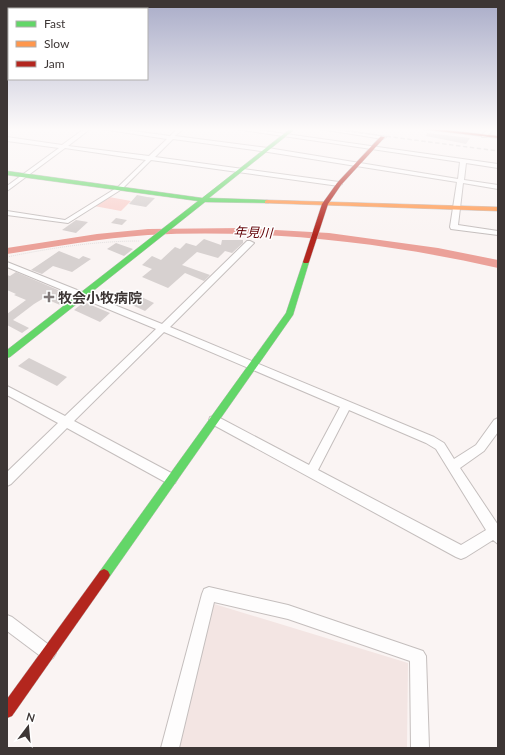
<svg xmlns="http://www.w3.org/2000/svg" width="505" height="755" viewBox="0 0 505 755" font-family="Lato,'Noto Sans JP',sans-serif">
<style>
.built{fill:#f3e5e3}
.green{fill:#f9d2ce}
.lines{fill:none;stroke-linecap:round;stroke-linejoin:round}
.river{fill:#eba199;fill-rule:evenodd}
.building{fill:#d7d1d0}
.street-casing{stroke:#c4bebd;stroke-width:2}
.fast-casing{stroke:#c4bebd;stroke-width:1}
.slow-casing{stroke:#c4bebd;stroke-width:1}
.jam-casing{stroke:#c4bebd;stroke-width:1}
.path{stroke:#e3e0e0;stroke-width:1;stroke-dasharray:1 1;stroke-linecap:butt}
.street{fill:#fefdfd;fill-rule:evenodd}
.fast{fill:#63d668;fill-rule:evenodd}
.slow{fill:#ff974d;fill-rule:evenodd}
.jam{fill:#b3261e;fill-rule:evenodd}
.rail{stroke:#d0cecd;stroke-width:1.5;stroke-dasharray:4.5 2.5;stroke-linecap:butt}
.poi-dot{fill:#7f7878;stroke:#fff;stroke-width:1.5}
.labels{text-anchor:middle;dominant-baseline:central;stroke-width:3;stroke-linejoin:round;paint-order:stroke}
.far-water-label{font-size:13px;font-style:italic;fill:#610005;stroke:#fff}
.poi-label{font-size:14px;font-weight:bold;fill:#3d3635;stroke:#fff;text-anchor:start}
</style>
<rect width="100%" height="100%" fill="#faf4f3"/>
<!-- built -->
<path class="built" d="M211,603L408,663L407,748H177Z"/>
<!-- green -->
<path class="green" d="M109,197L131,201L121,211L94,206Z"/>
<g class="lines">
<!-- river -->
<path class="river" d="M242,228L329,233L438,248L498,260V268C383,242 266,229 148,235C101,238 54,247 7,254V248L97,234L148,229Z"/>
</g>
<!-- building -->
<g class="building">
<path d="M427,133L470,138L466,144L426,136Z"/>
<path d="M137,195L147,197L155,198L146,207L129,204Z"/>
<path d="M116,218L127,220L122,225L111,223Z"/>
<path d="M76,220L88,222L76,233L62,230Z"/>
<path d="M204,239L221,245L222,240H243V243L232,253L225,251L218,258L197,252L182,265L210,275L204,281L185,273L168,288L142,277L152,269L142,265L152,256L161,260L175,247L180,249L186,243L196,246Z"/>
<path d="M116,243L133,249L124,256L107,249Z"/>
<path d="M59,251L79,259L83,256L91,259L72,272L53,266L42,274L31,270Z"/>
<path d="M16,272L72,296L60,305L44,298L34,304L13,320L29,328L22,333L7,325V314L26,300L14,295L16,294L7,290V275L10,276Z"/>
<path d="M129,291L154,303L145,311L119,299Z"/>
<path d="M84,302L110,313L100,322L74,310Z"/>
<path d="M29,358L67,377L57,386L18,366Z"/>
</g>
<g class="lines">
<defs>
<g id="street">
<path d="M84,129H90L68,146L149,156L167,139L102,129H118L170,136L177,129H183L175,136L268,148L458,179L460,162L236,129H251L498,164V168L466,163L464,180L498,185V189L463,183L458,225L498,231V235L451,229L450,227L457,182L268,152L173,139L155,157L339,182L342,184L339,186L151,160L122,189L68,223L7,215V211L65,220L118,187L146,160L65,148L7,191V186L59,148L7,141V137L62,145Z"/>
<path d="M320,129H336L386,137L383,139Z"/>
<path d="M488,129H494L486,137H482V135Z"/>
<path d="M247,241H250L254,243L170,327L434,437L444,443L454,459L476,445L494,420L498,418V432L484,451L460,468L498,525V544L493,540L466,557L461,559L456,557L210,423L209,420L210,417L214,416L218,417L309,465L340,407L164,332L74,421L175,475L177,479L175,483L171,484L167,483L67,428L11,484L7,486V472L58,423L7,395V386L65,416L156,329L7,267V262L162,324ZM349,410L426,443L436,449L486,530L461,545L318,470Z"/>
<path d="M209,587L288,605L423,651L426,656L429,748H411L410,661L288,619L214,602L179,748H161L202,594L204,589Z"/>
<path d="M7,615L12,617L53,648L56,653L53,658L48,661L43,658L7,631Z"/>
</g>
<g id="fast">
<path d="M290,129H295L209,198L267,200L269,201V203L205,202L10,357L7,358V350L198,201L7,175V171L202,198Z"/>
<path d="M306,260L309,262L293,315L108,579L104,581L100,579L98,575L100,571L286,313L303,262Z"/>
</g>
<path id="slow" d="M267,200L498,207V211L265,203V201Z"/>
<g id="jam">
<path d="M420,129H436L498,136V138Z"/>
<path d="M381,136L385,137L341,185L328,204L309,262L308,263H304L303,262L322,204L337,183Z"/>
<path d="M104,569L108,571L110,575L108,579L12,716L7,718V699L100,571Z"/>
</g>
</defs>
<!-- street casing -->
<use href="#street" class="street-casing"/>
<!-- fast casing -->
<use href="#fast" class="fast-casing"/>
<!-- slow casing -->
<use href="#slow" class="slow-casing"/>
<!-- jam casing -->
<use href="#jam" class="jam-casing"/>
<!-- path -->
<path class="path" d="M7,257C51,248 95,241 140,241"/>
<!-- street -->
<use href="#street" class="street"/>
<!-- fast -->
<use href="#fast" class="fast"/>
<!-- slow -->
<use href="#slow" class="slow"/>
<!-- jam -->
<use href="#jam" class="jam"/>
<!-- rail -->
<path class="rail" d="M331,129L498,151"/>
</g>
<!-- sky -->
<linearGradient id="sky" x2="0" y2="1"><stop stop-color="#a9acc8"/><stop offset="0.55" stop-color="#fdfafa"/><stop offset="1" stop-color="#fdfafa" stop-opacity="0"/></linearGradient>
<rect width="505" height="235" fill="url(#sky)"/>
<!-- markers -->
<path class="poi-dot" d="M47 291h4v4h4v4h-4v4h-4v-4h-4v-4h4z"/>
<g class="labels">
<!-- far-water labels -->
<g class="far-water-label">
<text transform="translate(253 232) rotate(2)">年見川</text>
</g>
<!-- poi labels -->
<g class="poi-label">
<text x="58" y="297">牧会小牧病院</text>
</g>
</g>
<!-- border -->
<rect width="505" height="755" fill="none" stroke="#3d3635" stroke-width="16"/>
<!-- legend -->
<rect x="8" y="8" width="140" height="72" fill="#ffffff" stroke="#b1afae"/>
<rect x="16" y="21" width="20" height="6" fill="#63d668" stroke="#b1afae"/>
<text x="44" y="28" font-size="12" fill="#3d3635">Fast</text>
<rect x="16" y="41" width="20" height="6" fill="#ff974d" stroke="#b1afae"/>
<text x="44" y="48" font-size="12" fill="#3d3635">Slow</text>
<rect x="16" y="61" width="20" height="6" fill="#b3261e" stroke="#b1afae"/>
<text x="44" y="68" font-size="12" fill="#3d3635">Jam</text>
<!-- north arrow -->
<g transform="translate(28 727) rotate(16)" stroke="#ffffff" stroke-width="3" paint-order="stroke">
<path d="M0-3L7 15L0 10L-7 15Z" fill="#3d3635"/>
<text y="-6" font-size="11" font-weight="bold" text-anchor="middle" fill="#3d3635">N</text>
</g>
</svg>
